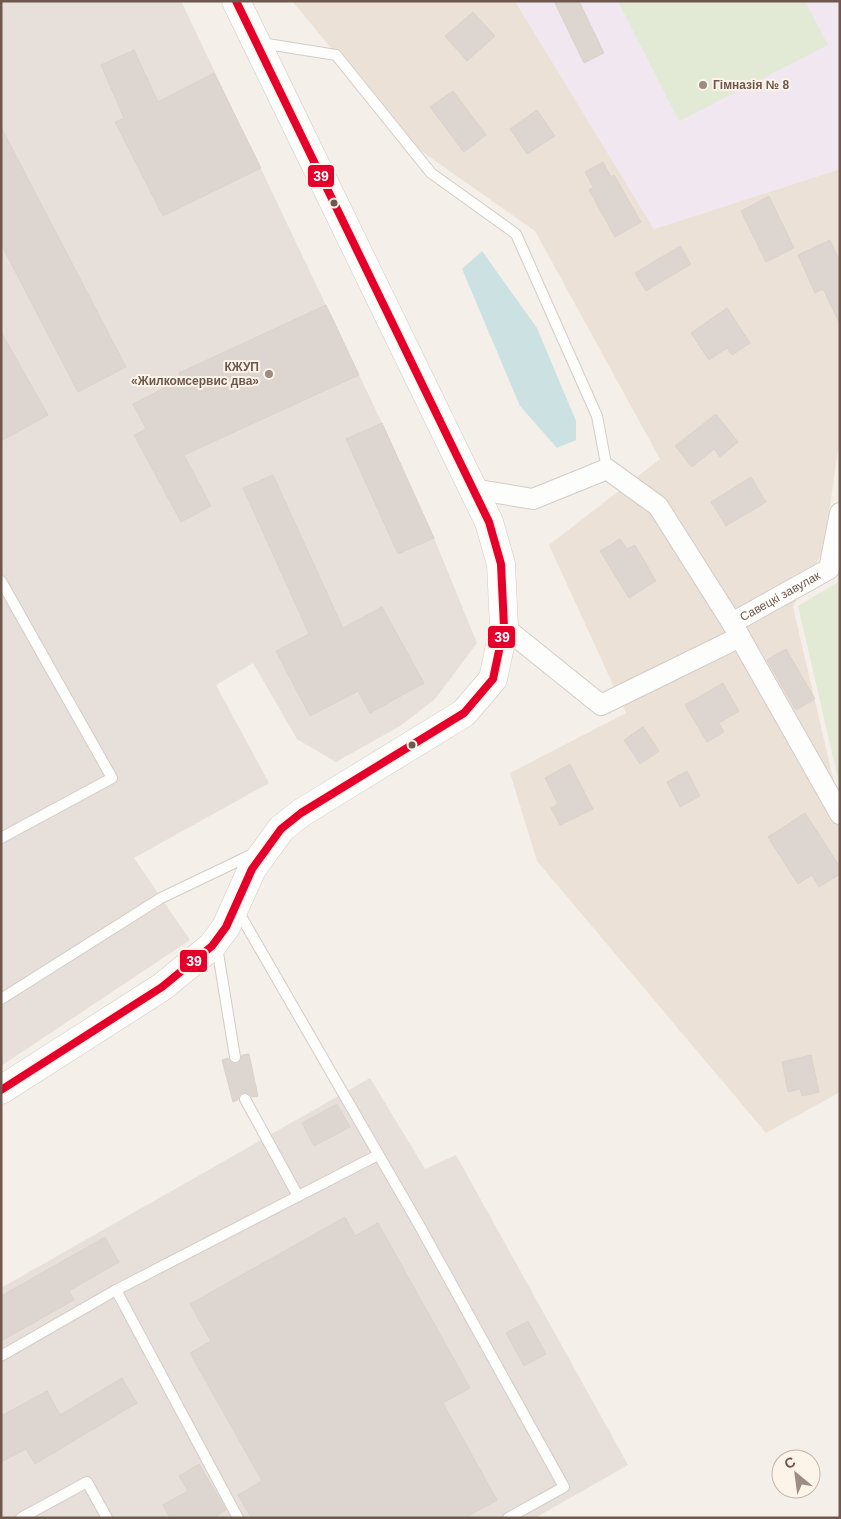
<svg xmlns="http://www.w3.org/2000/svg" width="841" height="1519" viewBox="0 0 841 1519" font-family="Arial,sans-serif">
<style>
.residential{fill:#ece1d7}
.industrial{fill:#e6dfda}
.education{fill:#f0e7f0}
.green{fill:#e2e9d5}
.water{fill:#cce2e2}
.building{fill:#ddd5cf;stroke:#dcd2cc}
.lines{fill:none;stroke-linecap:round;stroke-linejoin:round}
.lane-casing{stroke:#d3ccc7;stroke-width:12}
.street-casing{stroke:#d3ccc7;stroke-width:22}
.secondary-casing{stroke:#d2cbc6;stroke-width:29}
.lane{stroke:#fdfdfc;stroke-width:10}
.street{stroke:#fdfdfc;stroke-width:20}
.secondary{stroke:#fdfdfc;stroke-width:28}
.bus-1-casing{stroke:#fcf4e9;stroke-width:11}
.bus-1{stroke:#e4002b;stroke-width:8}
.poi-dot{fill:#9d8c84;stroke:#fcf4e9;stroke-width:2}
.bus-dot{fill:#6e574d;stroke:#fcf4e9;stroke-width:2}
.labels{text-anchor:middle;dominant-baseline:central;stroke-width:4;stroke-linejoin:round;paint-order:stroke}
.poi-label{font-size:12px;font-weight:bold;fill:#6e574d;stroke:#fcf4e9;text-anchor:start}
.street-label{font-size:12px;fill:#6e574d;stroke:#fcf4e9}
.line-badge{stroke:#fcf4e9;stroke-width:2}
.badge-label{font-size:14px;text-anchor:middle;font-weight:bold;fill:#fff}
</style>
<rect width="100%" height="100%" fill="#f4efe9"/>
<!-- residential -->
<path class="residential" d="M292,1H515L654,229L840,169V435L824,549L793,607L840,808V1092L766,1133L537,861L510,773L626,713L549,545L660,459L535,231L410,143Z"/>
<!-- industrial -->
<g class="industrial">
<path d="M1,1H181L382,423L434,538L477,643L435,699L400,726L336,762L297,739L253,663L216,685L269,783L134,858L190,940L1,1066Z"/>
<path d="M370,1078L425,1169L456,1155L628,1465L535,1518H1V1288Z"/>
</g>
<!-- education -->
<path class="education" d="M515,1H840V169L654,229Z"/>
<!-- green -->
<g class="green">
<path d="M618,1H805L828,45L679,121Z"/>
<path d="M840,581V787L798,606Z"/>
</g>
<!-- water -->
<path class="water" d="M482,251L537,328L576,421V440L557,448L520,406L462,269Z"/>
<!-- building -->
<g class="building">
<path d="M554,1H579L604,53L584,63Z"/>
<path d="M473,12L495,36L467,61L445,36Z"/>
<path d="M134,50L158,102L214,73L261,168L163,216L115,122L124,118L101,65Z"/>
<path d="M453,91L486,135L464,152L430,107Z"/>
<path d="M537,110L555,136L527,154L510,129Z"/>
<path d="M1,127L126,367L78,392L1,244Z"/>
<path d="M603,162L611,177L614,175L641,222L615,237L589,190L593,187L585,172Z"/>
<path d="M769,196L794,248L766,262L741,211Z"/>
<path d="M830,240L840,262V324L823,289L815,293L798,255Z"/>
<path d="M680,246L691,264L646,291L635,273Z"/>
<path d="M326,305L359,375L184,455L211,506L181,522L134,435L146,429L133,404L182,379L179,373Z"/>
<path d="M727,308L750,343L732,355L727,348L709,360L691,333Z"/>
<path d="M1,332L48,415L1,441Z"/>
<path d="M716,414L738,442L720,457L714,449L692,467L675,446Z"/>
<path d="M382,423L434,538L398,554L346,439Z"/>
<path d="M273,475L343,628L382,607L424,683L370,713L358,691L310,716L276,651L309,634L243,488Z"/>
<path d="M751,477L766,502L726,526L711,502Z"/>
<path d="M620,539L627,549L635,545L656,581L629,598L600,551Z"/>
<path d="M786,649L815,699L796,710L767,660Z"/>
<path d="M723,683L739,711L719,723L724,732L707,742L685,705Z"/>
<path d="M643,727L659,751L640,764L624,740Z"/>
<path d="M570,764L593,809L560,825L551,808L558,804L545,778Z"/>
<path d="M687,771L700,796L680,807L667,782Z"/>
<path d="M805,813L840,867V874L819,887L812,875L798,884L768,837Z"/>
<path d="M249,1054L258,1096L252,1097L245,1092L239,1095L238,1100L233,1102L222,1060L228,1058L232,1063L237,1064L241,1060L242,1055Z"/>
<path d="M811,1055L819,1092L802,1096L800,1089L788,1092L782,1062Z"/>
<path d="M337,1104L350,1127L314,1146L302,1123Z"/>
<path d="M345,1217L355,1236L378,1223L470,1388L443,1403L497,1500L465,1518H251L238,1495L262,1481L190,1353L211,1341L190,1304Z"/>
<path d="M105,1237L119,1262L69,1291L74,1300L1,1341V1296Z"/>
<path d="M528,1321L546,1354L524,1366L506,1333Z"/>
<path d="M122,1378L137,1403L35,1464L26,1449L1,1462V1416L47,1391L60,1415Z"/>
<path d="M199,1464L226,1510L213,1518H170L163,1505L188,1491L179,1476Z"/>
</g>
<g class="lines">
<defs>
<g id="lane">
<path d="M261,43L336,55L431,173L516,234L597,416L607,469"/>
<path d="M1,581L112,778L1,838"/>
<path d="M238,911L418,1223L564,1487L508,1518"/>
<path d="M217,947L235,1057"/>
<path d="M1,999L161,898L255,853"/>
<path d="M245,1099L298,1196"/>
<path d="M1,1356L116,1290"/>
<path d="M21,1518L87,1482L107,1518"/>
<path d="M238,1518L116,1290L378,1155"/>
</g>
<g id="street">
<path d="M473,489L533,499L607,469L658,506L732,623L840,814"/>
<path id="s1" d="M732,623L829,569L840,513"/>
<path d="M504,627L601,705L740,637"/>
</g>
<path id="secondary" d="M1,1090L162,987L212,946L226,927L252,869L281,829L301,813L464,713L493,679L504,627L501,564L489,522L236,1"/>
</defs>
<!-- lane casing -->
<use href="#lane" class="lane-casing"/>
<!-- street casing -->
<use href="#street" class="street-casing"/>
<!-- secondary casing -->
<use href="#secondary" class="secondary-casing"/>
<!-- lane -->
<use href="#lane" class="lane"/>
<!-- street -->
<use href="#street" class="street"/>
<!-- secondary -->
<use href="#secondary" class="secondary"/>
<defs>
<path id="bus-1" d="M1,1090L162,987L212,946L226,927L252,869L281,829L301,813L464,713L493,679L504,627L501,564L489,522L236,1"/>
</defs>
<!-- bus-1 casing -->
<use href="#bus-1" class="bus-1-casing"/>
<!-- bus-1 -->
<use href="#bus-1" class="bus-1"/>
</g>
<!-- markers -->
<g class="poi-dot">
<circle cx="703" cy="85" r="5"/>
<circle cx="269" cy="374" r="5"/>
</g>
<g class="bus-dot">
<circle cx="334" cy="203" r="4.5"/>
<circle cx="412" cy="745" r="4.5"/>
</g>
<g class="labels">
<!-- poi labels -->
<g class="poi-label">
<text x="713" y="85">Гімназія № 8</text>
<text x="259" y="367" text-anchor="end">КЖУП<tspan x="259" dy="14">«Жилкомсервис два»</tspan></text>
</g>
<!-- street labels -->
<g class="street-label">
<text stroke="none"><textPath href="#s1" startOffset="55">Савецкі завулак</textPath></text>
</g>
</g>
<g class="line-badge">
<rect x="307" y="164" width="28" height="24" rx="5" fill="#e4002b"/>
<rect x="487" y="625" width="29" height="24" rx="5" fill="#e4002b"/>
<rect x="179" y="949" width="29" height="24" rx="5" fill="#e4002b"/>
</g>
<g class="badge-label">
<text x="321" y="181">39</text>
<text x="502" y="642">39</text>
<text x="194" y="966">39</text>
</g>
<!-- border -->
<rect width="841" height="1519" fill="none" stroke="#6e574d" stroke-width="5"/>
<!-- north arrow -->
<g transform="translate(796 1474) rotate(331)"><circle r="24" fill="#fcf4e9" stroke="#c3b5ab"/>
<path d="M0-4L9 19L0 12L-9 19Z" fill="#9d8c84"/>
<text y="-8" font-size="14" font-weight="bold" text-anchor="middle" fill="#6e574d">С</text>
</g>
</svg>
